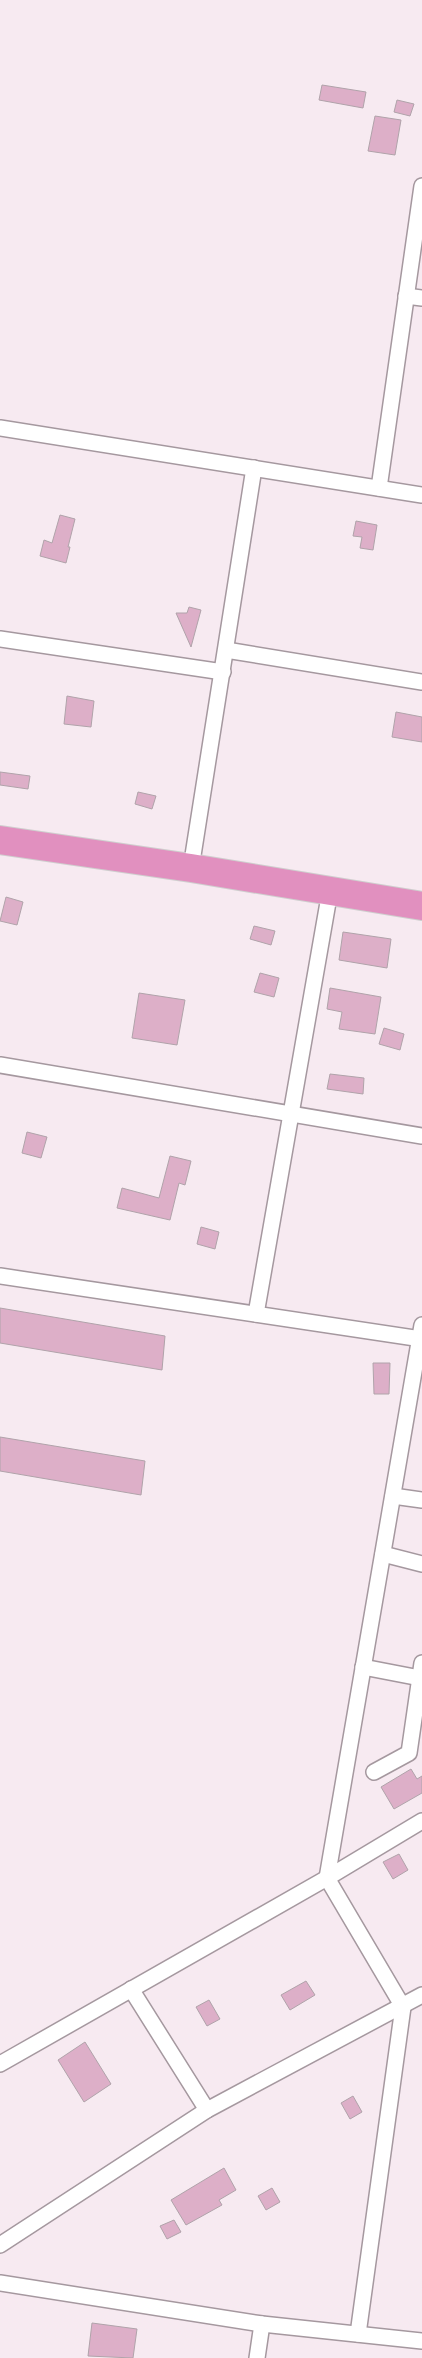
<svg xmlns="http://www.w3.org/2000/svg" width="422" height="2358" viewBox="0 0 422 2358" font-family="'Public Sans',sans-serif">
<style>
.building{fill:#ddafc8;stroke:#b0a3aa}
.lines{fill:none;stroke-linecap:round;stroke-linejoin:round}
.street-casing{stroke:#a5989f;stroke-width:18}
.highway-casing{stroke:#cfcece;stroke-width:30}
.street{stroke:#fff;stroke-width:15}
.highway{stroke:#e190bf;stroke-width:28}
</style>
<rect width="100%" height="100%" fill="#f7eaf1"/>
<!-- building -->
<g class="building">
<path d="M322,85L366,92L363,108L319,100Z"/>
<path d="M397,100L414,104L410,116L394,112Z"/>
<path d="M375,116L401,120L395,155L368,151Z"/>
<path d="M60,515L75,519L68,547H70L66,563L40,556L44,540L52,543Z"/>
<path d="M356,521L377,525L373,550L360,548L362,537L353,536Z"/>
<path d="M189,607L201,610L191,647L176,613H187Z"/>
<path d="M67,696L94,701L91,727L64,724Z"/>
<path d="M396,712L422,717V742L392,737Z"/>
<path d="M0,772L30,776L28,789L0,785Z"/>
<path d="M138,792L156,796L152,809L135,804Z"/>
<path d="M6,897L23,902L17,925L0,921Z"/>
<path d="M254,926L275,931L271,945L250,939Z"/>
<path d="M343,932L391,939L387,968L339,960Z"/>
<path d="M260,973L279,978L274,997L254,992Z"/>
<path d="M330,988L381,997L375,1034L339,1029L342,1012L327,1009Z"/>
<path d="M139,993L185,1000L177,1045L132,1038Z"/>
<path d="M384,1028L404,1034L400,1050L379,1044Z"/>
<path d="M330,1074L364,1078L363,1094L327,1089Z"/>
<path d="M27,1132L47,1137L41,1158L22,1153Z"/>
<path d="M170,1156L191,1161L185,1185L179,1183L170,1220L117,1208L122,1188L159,1198Z"/>
<path d="M201,1227L219,1232L215,1249L197,1244Z"/>
<path d="M0,1308L165,1336L162,1370L0,1343Z"/>
<path d="M373,1363H390L389,1394H374Z"/>
<path d="M0,1437L145,1461L141,1495L0,1471Z"/>
<path d="M411,1769L417,1779L422,1776V1793L394,1809L381,1787Z"/>
<path d="M399,1854L408,1870L393,1879L383,1862Z"/>
<path d="M306,1981L315,1995L290,2010L281,1995Z"/>
<path d="M209,2000L220,2019L207,2026L196,2007Z"/>
<path d="M85,2042L111,2084L84,2102L58,2060Z"/>
<path d="M353,2096L362,2112L350,2119L341,2103Z"/>
<path d="M224,2168L236,2190L219,2200L222,2205L186,2225L171,2200Z"/>
<path d="M272,2188L280,2202L266,2210L258,2196Z"/>
<path d="M174,2220L181,2232L167,2239L160,2226Z"/>
<path d="M92,2323L137,2329L133,2358L88,2356Z"/>
</g>
<g class="lines">
<defs>
<g id="street">
<path d="M406,296L422,298"/>
<path d="M0,428L422,495"/>
<path d="M379,488L422,186"/>
<path d="M0,639L223,672"/>
<path d="M226,650L422,682"/>
<path d="M191,868L254,468"/>
<path d="M0,1065L422,1136"/>
<path d="M0,1276L422,1339"/>
<path d="M256,1314L330,891"/>
<path d="M393,1496L422,1500"/>
<path d="M383,1554L422,1564"/>
<path d="M363,1667L420,1678"/>
<path d="M374,1772L409,1753L422,1663"/>
<path d="M131,1989L207,2110"/>
<path d="M0,2064L327,1878L422,1821"/>
<path d="M0,2245L207,2110L422,1995"/>
<path d="M0,2283L262,2324L422,2341"/>
<path d="M358,2334L403,2007L327,1878L422,1325"/>
<path d="M257,2358L262,2324"/>
</g>
<path id="highway" d="M0,840L191,868L422,906"/>
</defs>
<!-- street casing -->
<use href="#street" class="street-casing"/>
<!-- highway casing -->
<use href="#highway" class="highway-casing"/>
<!-- street -->
<use href="#street" class="street"/>
<!-- highway -->
<use href="#highway" class="highway"/>
</g>
</svg>
